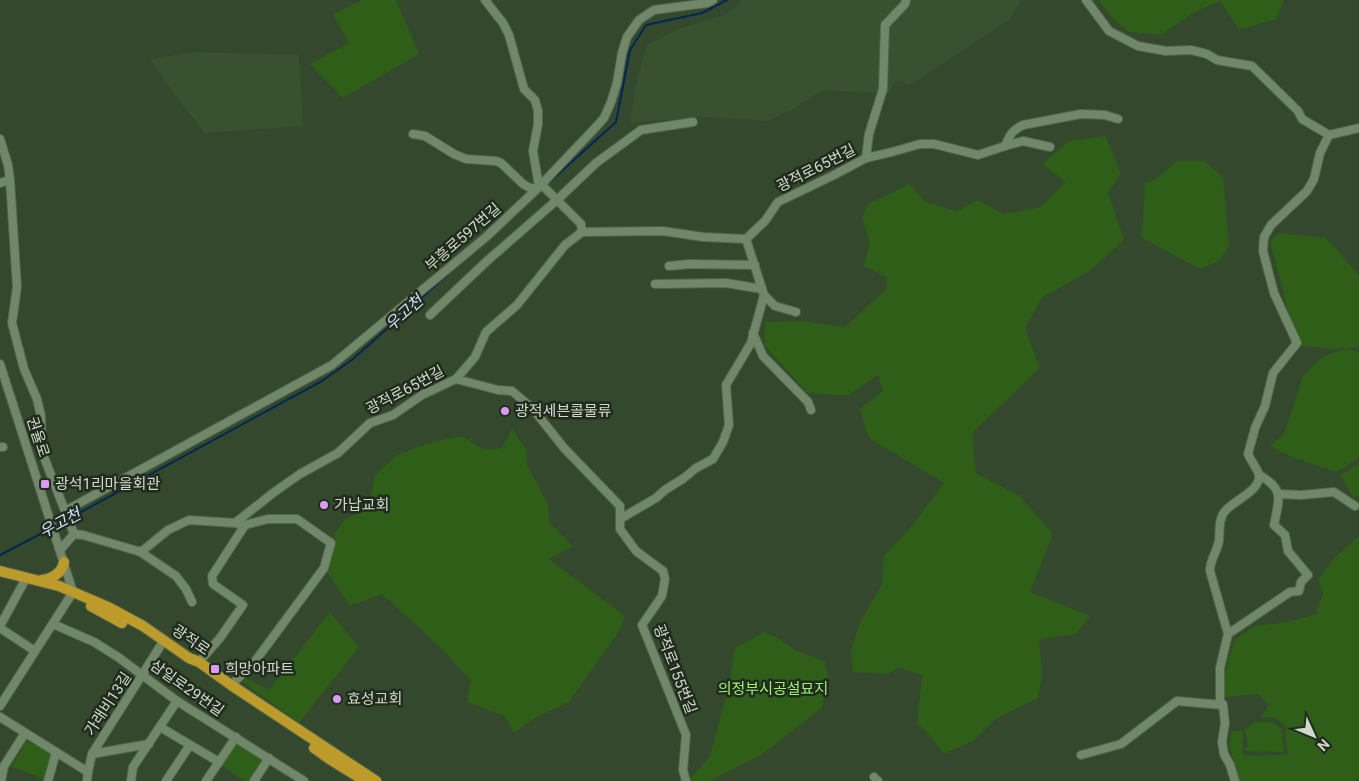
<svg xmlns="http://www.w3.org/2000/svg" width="1359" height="781" viewBox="0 0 1359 781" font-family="Roboto,'Noto Sans KR',sans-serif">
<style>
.built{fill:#39512f}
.green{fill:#2e5e17}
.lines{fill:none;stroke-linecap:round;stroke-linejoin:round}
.stream{stroke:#022757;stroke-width:2}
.minor-casing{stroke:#54654e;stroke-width:10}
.major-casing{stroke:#54654e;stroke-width:12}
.minor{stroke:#718769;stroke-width:8}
.major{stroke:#bd9b2b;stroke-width:10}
.poi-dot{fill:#dd99f3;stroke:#212b1e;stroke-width:2}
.labels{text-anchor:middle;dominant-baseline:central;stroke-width:5;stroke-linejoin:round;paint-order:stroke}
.street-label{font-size:15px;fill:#cfdbca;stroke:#212b1e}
.poi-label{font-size:15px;fill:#cfdbca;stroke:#212b1e;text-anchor:start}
.park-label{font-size:15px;fill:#97f570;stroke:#212b1e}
.water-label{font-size:16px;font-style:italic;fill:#d0e1fa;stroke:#212b1e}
</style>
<rect width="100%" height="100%" fill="#33482c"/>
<!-- built -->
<g class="built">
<path d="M742,0H1022L1009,20L909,86L897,80L889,92L871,93L823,90L795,108L767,121L704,117L630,123L635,88L647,45L678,29L727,14Z"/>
<path d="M195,52L299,55L303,126L205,133L177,98L150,59Z"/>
</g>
<!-- green -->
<g class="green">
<path d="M362,0H396L419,54L343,98L310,64L349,43L333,14Z"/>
<path d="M1098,0H1284L1276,19L1239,30L1220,1L1195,12L1161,35L1129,32L1114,20Z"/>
<path d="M1106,136L1121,174L1108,192L1124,240L1091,270L1042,298L1025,328L1040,368L972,433L976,473L1020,496L1053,534L1030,592L1090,616L1076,634L1039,639L1042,675L1038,698L997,718L973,741L944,754L926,731L917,724L922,675L898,667L888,674L853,672L851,652L859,624L882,584L884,556L911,527L944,483L869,438L859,409L883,391L878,375L848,396L808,393L764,345L765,322L802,321L845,327L887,288V278L864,266L870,242L862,218L868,204L910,184L925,202L957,211L977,200L1004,214L1041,207L1066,182L1042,164L1069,141Z"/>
<path d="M1177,161H1204L1223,177L1229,246L1219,261L1200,269L1142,238L1145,183L1156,179Z"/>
<path d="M1279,233L1326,238L1359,275V347L1334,349L1302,346L1287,308L1270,241Z"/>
<path d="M1344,349L1354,350L1359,352V458L1336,472L1292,457L1270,446L1284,434L1303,376L1322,357Z"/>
<path d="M512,429L527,450V465L548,504L549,522L573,546L549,559L625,616L618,633L569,702L535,718L514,733L505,716L467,702L471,681L443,650L382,594L350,606L327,572L331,539L344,520L369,507L375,475L397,455L429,443L462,436L485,450L502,448Z"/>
<path d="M1359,463V496L1354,498L1340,475L1349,470Z"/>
<path d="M1359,536V779L1352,781H1239L1229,745L1231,731H1243V755L1258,756L1288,754L1285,733L1286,727L1274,717L1260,718L1269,705L1258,694L1225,697L1224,677L1234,640L1255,626L1287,622L1316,614L1323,593L1318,580L1332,560Z"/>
<path d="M330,612L359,647L299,723L243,682L246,678L269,690Z"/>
<path d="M764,632L776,637L795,650L825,662L828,678L822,708L761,755L710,781H690L689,780L710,756L729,685L735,648Z"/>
<path d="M1255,722H1273L1282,729L1284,752L1245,751L1248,744L1245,729Z"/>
<path d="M25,741L35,745L51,754L44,779L10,766L20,753Z"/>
<path d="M236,743L265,759L251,781H245L221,765Z"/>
</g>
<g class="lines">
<!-- stream -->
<g class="stream">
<path d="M546,185L616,122L630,50L646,25L702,13L727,0"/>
<path d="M70,518L322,381L353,359L448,274"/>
<path d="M54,527L65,521"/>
<path d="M0,555L50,529"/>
</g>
<defs>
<g id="minor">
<path d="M485,0L503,23L509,35L524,89L535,100L538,111V124L533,151L538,181L581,224L582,232"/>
<path d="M1086,0L1109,31L1138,46L1166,51L1191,50L1207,54L1217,60L1252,66L1298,111L1302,119L1329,135L1359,128"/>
<path d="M413,134L425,136L454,154L466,159L496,161L501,163L523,184L530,188H538"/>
<path d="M0,139L8,165L10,180L17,287L12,323L24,369L37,399L41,416L42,452L74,534"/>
<path d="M1005,146L1023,141L1050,147"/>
<path d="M866,158L869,134L883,89L885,25L905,4L906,0"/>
<path d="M0,183L10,180"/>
<path d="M746,239L765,221L778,202L834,175L866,158L892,152L920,144H934L978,155L1005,146C1010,135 1012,130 1023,125L1081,114L1105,115L1118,119"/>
<path d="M669,266L689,264L755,265"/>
<path d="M655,284L726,283L762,289"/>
<path d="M764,295L775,306L796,312"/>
<path d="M430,315L487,261L557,200L596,163L641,130L693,122"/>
<path d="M753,333L763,356L808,402L811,410"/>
<path d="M0,364L73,592L0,706"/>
<path d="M456,379L498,390L512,391L533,409L564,448L620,506V529L636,551L663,571L665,579L662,596L642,625L686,735L683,770L686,781"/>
<path d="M0,447H3"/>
<path d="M1279,494L1301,495L1334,492L1355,506"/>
<path d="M65,511L332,365L486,237L538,188L595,128L604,118L611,102L617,83L622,53L627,37L639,20L654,10L707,3L713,0"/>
<path d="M60,550L74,534L83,535L141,552L168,530L189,520L235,523L273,493L300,474L338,453L370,423L393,415L422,395L456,379L475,357L486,332L517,305L565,245L582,232L663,231L703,237L746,239L764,295L751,343L726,385L729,425L723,442L713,459L696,468L684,478L665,490L656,498L620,519"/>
<path d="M139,551L176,576L186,589L192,602"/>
<path d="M53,624L94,642L118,657L177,701L304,781"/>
<path d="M0,626L24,582"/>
<path d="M0,628L35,651"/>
<path d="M1228,634L1290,592L1299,591L1301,582L1308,575L1288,551L1285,535L1274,525C1279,499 1285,489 1259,475"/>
<path d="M199,662L220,638L243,605L213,584L212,576L245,525"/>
<path d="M231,685L253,664L324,568L331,543L297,519H268L245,525L235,523"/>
<path d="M0,717L88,772"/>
<path d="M160,727L219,762"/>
<path d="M92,754L149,744"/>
<path d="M1081,755L1121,744L1177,701L1223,705"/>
<path d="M874,777L878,781"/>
<path d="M1,781L4,766L25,733"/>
<path d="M48,781L56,752"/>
<path d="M87,781L88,772L92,754L161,645"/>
<path d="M131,781L133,767L177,701"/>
<path d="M166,781L190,745"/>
<path d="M206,781L236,737"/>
<path d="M254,781L269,758"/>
<path d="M1235,781L1230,765L1224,754L1222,742L1225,723L1223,705L1220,701V668L1228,634L1210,571C1210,559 1217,552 1219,541C1220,533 1218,522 1223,514C1229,502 1261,492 1259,475C1258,470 1250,459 1248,454L1255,428L1265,406L1273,373L1297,343L1274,293L1263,251L1264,237L1271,225L1307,191L1314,179L1320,153L1329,135"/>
</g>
<g id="major">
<path d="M0,571L59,586L108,607L143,626L189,658L199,662L231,685L376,781"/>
<path d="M42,580C52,579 62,573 64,562"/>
<path d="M91,606L122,623"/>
<path d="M314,748L331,760L365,781"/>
</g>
</defs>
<!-- minor casing -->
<use href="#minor" class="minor-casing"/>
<!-- major casing -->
<use href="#major" class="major-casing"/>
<!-- minor -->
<use href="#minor" class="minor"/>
<!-- major -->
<use href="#major" class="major"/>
</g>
<!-- markers -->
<g class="poi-dot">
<circle cx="505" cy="411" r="5"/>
<rect x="40" y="479" width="10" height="10" rx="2.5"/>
<circle cx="324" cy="505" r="5"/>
<rect x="210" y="664" width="10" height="10" rx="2.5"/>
<circle cx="337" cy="699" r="5"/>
</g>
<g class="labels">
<!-- street labels -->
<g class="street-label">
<text transform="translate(816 168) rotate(-27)">광적로65번길</text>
<text transform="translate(463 237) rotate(-41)">부흥로597번길</text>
<text transform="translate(405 390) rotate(-28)">광적로65번길</text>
<text transform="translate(38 437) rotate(72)">권율로</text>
<text transform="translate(191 640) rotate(34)">광적로</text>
<text transform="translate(675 669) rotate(69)">광적로155번길</text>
<text transform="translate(187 688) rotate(35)">삼일로29번길</text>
<text transform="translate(108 704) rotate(-57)">가래비13길</text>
</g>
<!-- poi labels -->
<g class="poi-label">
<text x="515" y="411">광적세븐콜물류</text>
<text x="55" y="484">광석1리마을회관</text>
<text x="334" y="505">가납교회</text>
<text x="225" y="669">희망아파트</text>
<text x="347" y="699">효성교회</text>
</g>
<!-- park labels -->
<g class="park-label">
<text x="773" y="689">의정부시공설묘지</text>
</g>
<!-- water labels -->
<g class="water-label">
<text transform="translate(404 313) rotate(-42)">우고천</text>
<text transform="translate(60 523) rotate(-28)">우고천</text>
</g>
</g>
<!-- north arrow -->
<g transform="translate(1314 736) rotate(134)" stroke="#212b1e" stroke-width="4" paint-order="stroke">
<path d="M0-4L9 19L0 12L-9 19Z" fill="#cfdbca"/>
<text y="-8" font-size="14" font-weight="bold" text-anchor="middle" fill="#cfdbca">N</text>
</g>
</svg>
